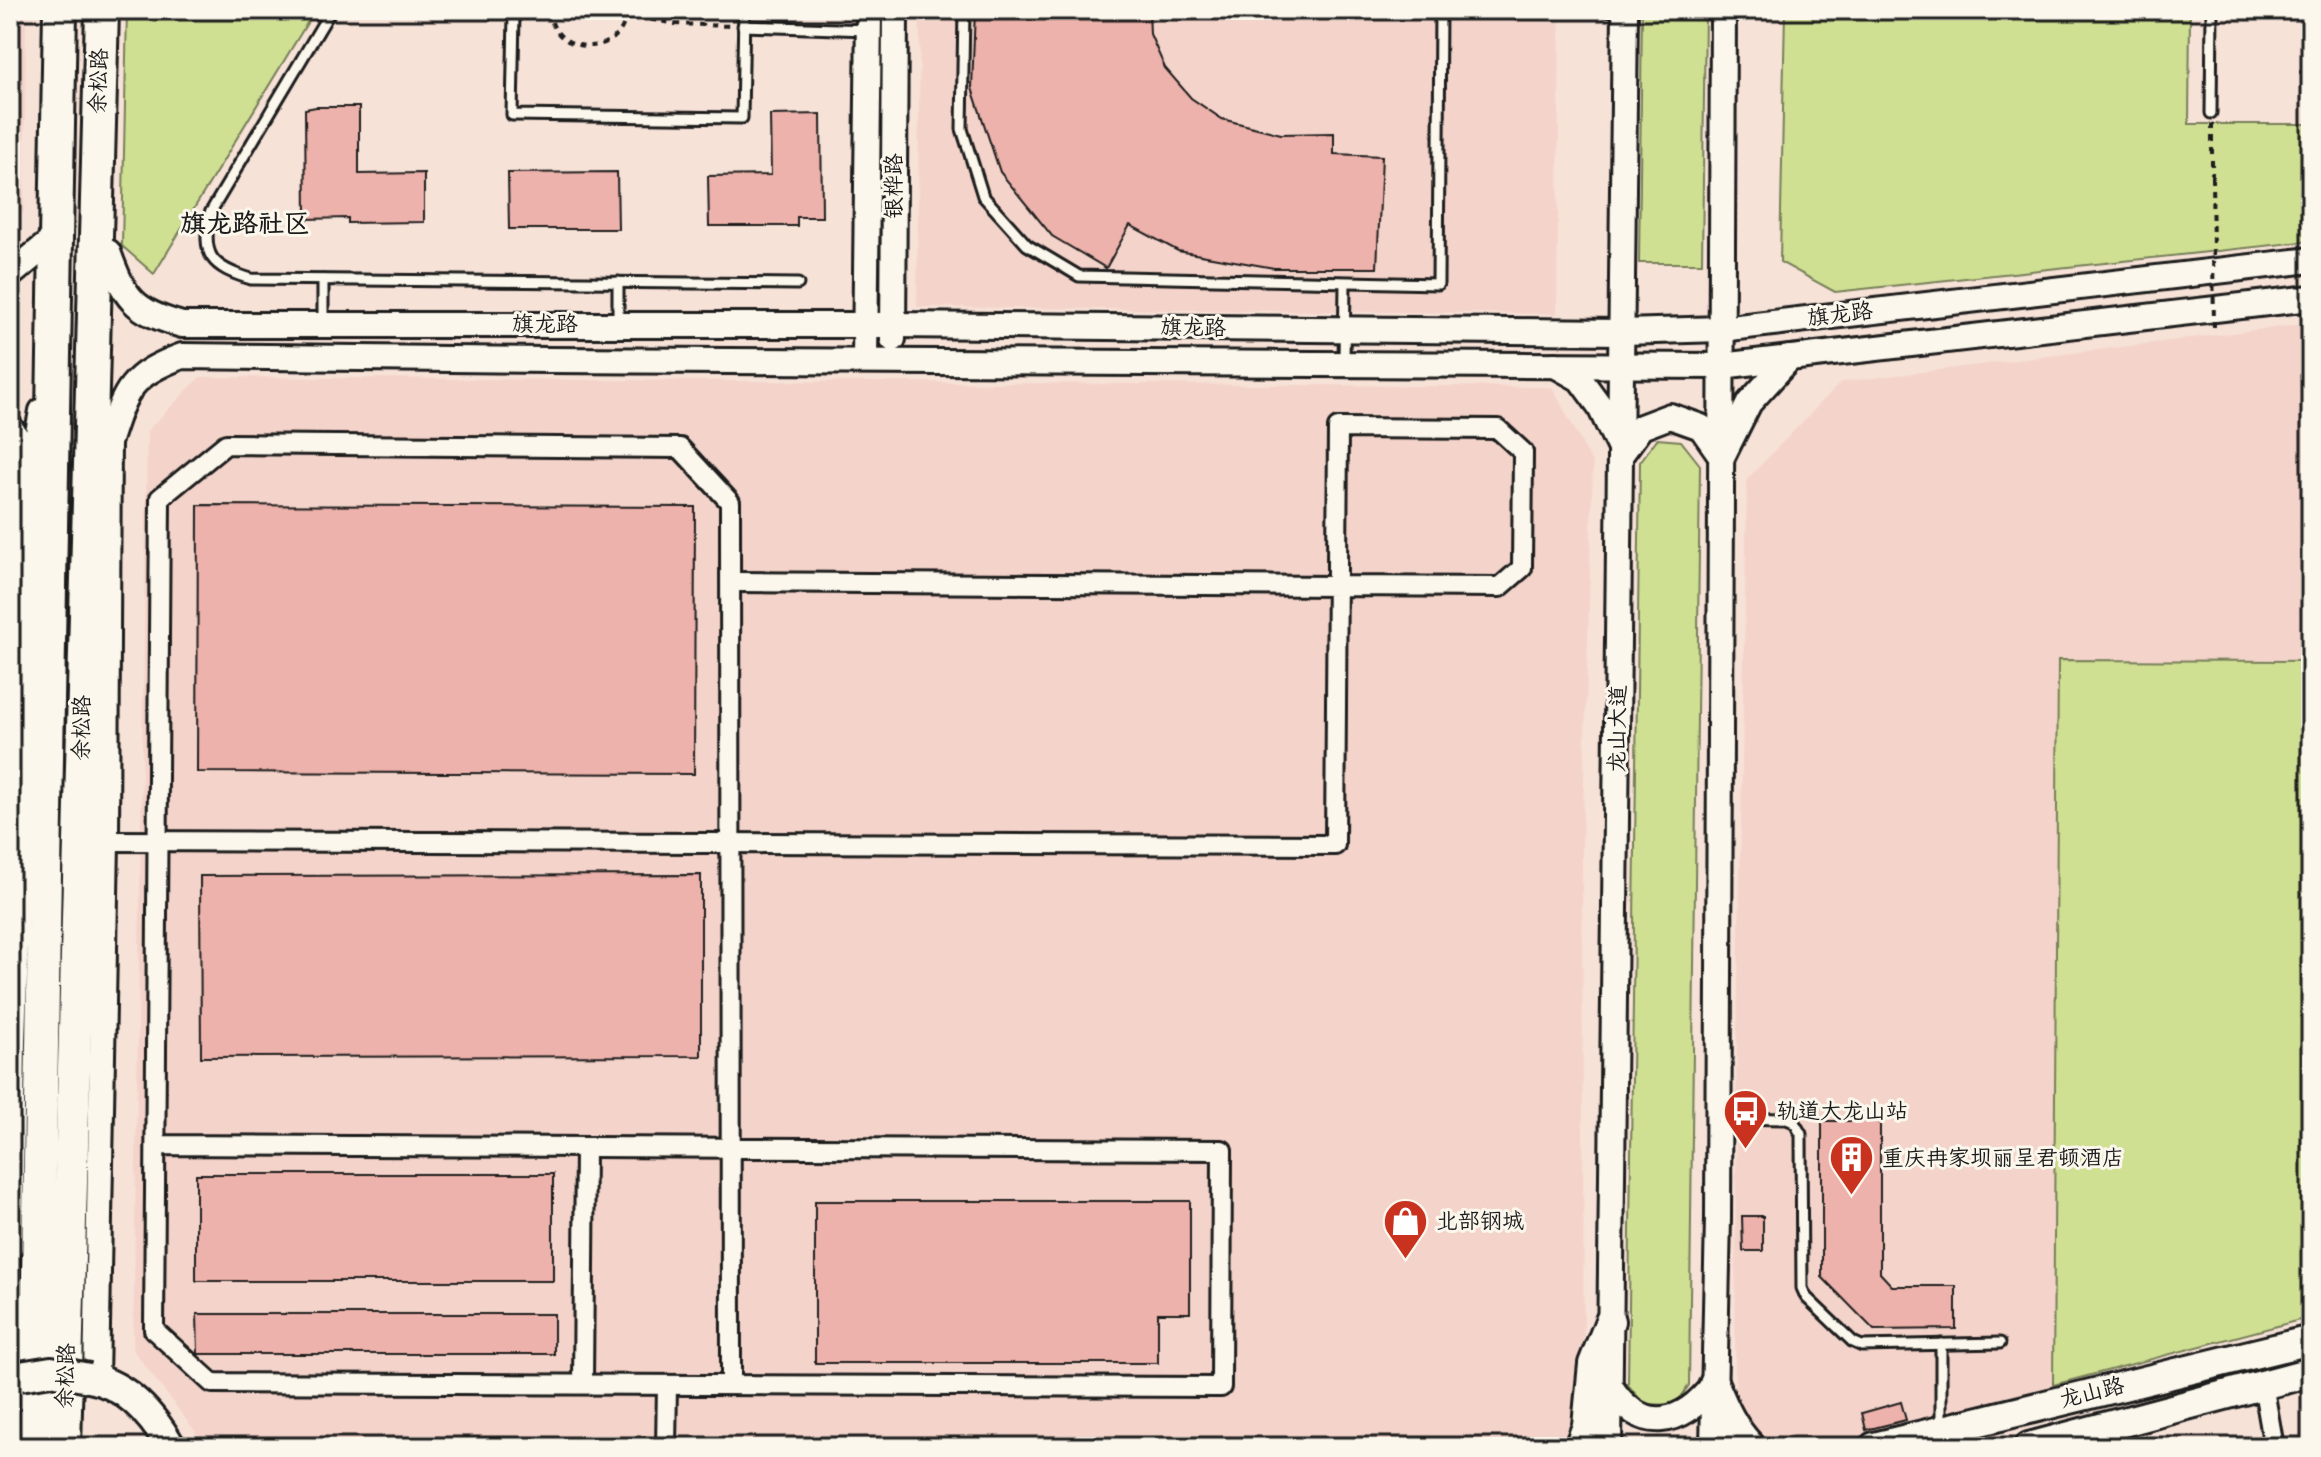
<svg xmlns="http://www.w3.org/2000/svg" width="2321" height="1457" viewBox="0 0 2321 1457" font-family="'Balsamiq Sans','LXGW WenKai TC',sans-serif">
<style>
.built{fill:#f4d4ca}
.green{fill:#d0e093;stroke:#767e58;stroke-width:2}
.building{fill:#edb2ab;stroke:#1c1c1c;stroke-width:2}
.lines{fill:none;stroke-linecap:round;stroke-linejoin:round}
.lane-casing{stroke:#1c1c1c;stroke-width:15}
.street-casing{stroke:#1c1c1c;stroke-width:24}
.secondary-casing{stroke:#1c1c1c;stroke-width:30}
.primary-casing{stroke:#1c1c1c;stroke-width:34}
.highway-casing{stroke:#1c1c1c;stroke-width:38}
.path{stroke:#1c1c1c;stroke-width:4;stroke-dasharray:6 6;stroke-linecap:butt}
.lane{stroke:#fbf7ec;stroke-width:9}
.street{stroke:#fbf7ec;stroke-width:18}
.secondary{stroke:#fbf7ec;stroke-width:24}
.primary{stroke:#fbf7ec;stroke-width:28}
.highway{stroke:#fbf7ec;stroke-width:32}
.primary-bridge-casing{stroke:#1c1c1c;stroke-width:34;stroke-linecap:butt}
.path-bridge{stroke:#1c1c1c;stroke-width:4;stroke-dasharray:6 6;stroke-linecap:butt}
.primary-bridge{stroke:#fbf7ec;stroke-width:28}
.labels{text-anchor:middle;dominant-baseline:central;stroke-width:6;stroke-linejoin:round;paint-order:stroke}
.street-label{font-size:22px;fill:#1c1c1c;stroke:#fbf7ec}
.poi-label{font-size:22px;fill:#1c1c1c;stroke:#fbf7ec;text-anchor:start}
.quarter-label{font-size:26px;font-weight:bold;fill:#1c1c1c;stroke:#fbf7ec}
</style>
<rect width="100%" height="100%" fill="#f7e2d8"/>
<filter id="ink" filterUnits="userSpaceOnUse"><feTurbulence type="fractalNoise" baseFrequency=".0125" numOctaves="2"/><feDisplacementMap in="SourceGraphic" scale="16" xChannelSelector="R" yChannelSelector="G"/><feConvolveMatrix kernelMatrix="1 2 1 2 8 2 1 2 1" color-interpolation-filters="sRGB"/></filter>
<g filter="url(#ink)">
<!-- built -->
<g class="built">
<path d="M10,10H26L24,212L10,222Z"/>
<path d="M920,10H1560L1557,314L917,307Z"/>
<path d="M2311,323V661H2058L2053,1385L1820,1447L1765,1445L1752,1436L1737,1407L1735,1389L1736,1099L1747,479L1841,382Z"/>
<path d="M200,377L1552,387L1593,464L1582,849L1584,1386L1567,1447H207L133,1350L147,431Z"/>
</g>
<!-- green -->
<g class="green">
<path d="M127,10H315L154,274L122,246Z"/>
<path d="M1642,10H1705L1702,263H1639Z"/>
<path d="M1785,10H2190L2189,124H2311V241L1835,292L1780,262Z"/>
<path d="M1657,439L1681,441L1700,465L1689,1385L1676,1405L1644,1404L1628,1385L1640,462Z"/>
<path d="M2058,660L2311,661V1317L2053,1385Z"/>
</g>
<!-- building -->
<g class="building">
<path d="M975,10H1149L1150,34L1165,68L1191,98L1222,119L1281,134L1334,133V154L1382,156L1377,268H1274L1178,251L1130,225L1106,268L1052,236L1000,172L972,88Z"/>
<path d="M316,107H359V174L424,173V222L348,223V218L306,219L305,109Z"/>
<path d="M821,114L822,217H797V226H709L708,176L771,175L770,115Z"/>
<path d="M617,172L618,229H509L508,173Z"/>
<path d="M198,505L695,507L694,774L197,772Z"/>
<path d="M701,875V1056L201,1057L200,876Z"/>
<path d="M1822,1121H1880V1273L1892,1286H1956V1329L1874,1330L1822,1277Z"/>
<rect x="196" y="1174" width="357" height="107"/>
<path d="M815,1201H1190V1313H1158V1363H815Z"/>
<path d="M1742,1216H1763V1251H1743Z"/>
<path d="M197,1314H554V1354H198Z"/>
<path d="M1901,1402L1906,1420L1866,1430L1862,1413Z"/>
</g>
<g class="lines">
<defs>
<g id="lane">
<path d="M331,10L210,213C201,256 211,267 251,279L798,284"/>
<path d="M516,10L514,14L512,115L742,118L744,10"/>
<path d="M964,10L962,129L983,196L1027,245L1079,276L1438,284L1440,10"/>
<path d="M1582,10L1622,11"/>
<path d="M743,26L869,30"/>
<path d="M2211,113L2212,10"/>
<path d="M618,282V324"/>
<path d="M323,325V280"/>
<path d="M1344,362L1345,283"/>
<path d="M1722,1118L1787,1119L1794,1122L1801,1134L1802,1288L1806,1297L1853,1342L1862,1346L2000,1343"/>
<path d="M1941,1344V1425"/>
</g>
<g id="street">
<path d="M106,841L1335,845L1338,428L1498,429L1523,452L1522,568L1500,587L731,582"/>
<path d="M156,1145C511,1146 866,1148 1222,1150L1221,1387L212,1383L154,1330L160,498L226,444L680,448L730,502L731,1385"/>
<path d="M583,1383L585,1147"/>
<path d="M2263,1384L2274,1447"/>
<path d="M666,1447L667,1385"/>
</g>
<g id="secondary">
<path d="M108,252C125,299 133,311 182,325H893L1623,332L1721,329L2311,260"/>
<path d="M10,275L56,237"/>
<path d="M893,339L895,10"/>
<path d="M865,361L869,10"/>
<path d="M1555,365L1580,379L1599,405L1622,453L1641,427L1670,416L1701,427L1722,457L1749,403L1790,358"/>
<path d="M10,427L20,443L31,472"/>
<path d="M108,443C125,391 128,376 182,356L548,360L1721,366L2311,298"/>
<path d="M10,1247L13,1040L31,472L42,411"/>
<path d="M96,1379L106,841L108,430"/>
<path d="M1610,1386C1641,1435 1682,1426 1714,1384"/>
<path d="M1609,1447L1625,10"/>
<path d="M1713,1447L1718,1218L1723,10"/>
</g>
<g id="primary">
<path d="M89,1378C126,1384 153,1416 171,1447"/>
<path d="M1714,1384C1724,1408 1733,1429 1751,1447"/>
<path d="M1579,1447L1587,1426L1593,1364L1610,1321"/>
<path d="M1874,1447L2311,1340"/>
<path d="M2029,1447L2311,1372"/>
</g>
<g id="highway">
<path d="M35,1447L60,10"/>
<path d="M64,1447L102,10"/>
</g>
</defs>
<!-- lane casing -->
<use href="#lane" class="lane-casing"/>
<!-- street casing -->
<use href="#street" class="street-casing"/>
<!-- secondary casing -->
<use href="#secondary" class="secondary-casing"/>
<!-- primary casing -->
<use href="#primary" class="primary-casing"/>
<!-- highway casing -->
<use href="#highway" class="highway-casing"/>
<!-- path -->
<g class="path">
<path d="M550,10C550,58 627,58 626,10"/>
<path d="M528,14L549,15"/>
<path d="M627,15L675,24L732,26"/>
<path d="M2212,124V177"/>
</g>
<!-- lane -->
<use href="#lane" class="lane"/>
<!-- street -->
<use href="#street" class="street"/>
<!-- secondary -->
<use href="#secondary" class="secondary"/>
<!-- primary -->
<use href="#primary" class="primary"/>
<!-- highway -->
<use href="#highway" class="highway"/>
<defs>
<path id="primary-bridge" d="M20,1376L51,1371L89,1378"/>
</defs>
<!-- primary-bridge casing -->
<use href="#primary-bridge" class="primary-bridge-casing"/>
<!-- path-bridge -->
<path class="path-bridge" d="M2212,177L2214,327"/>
<!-- primary-bridge -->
<use href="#primary-bridge" class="primary-bridge"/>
</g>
</g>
<!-- icons -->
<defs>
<symbol id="bus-pin" viewBox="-11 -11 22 30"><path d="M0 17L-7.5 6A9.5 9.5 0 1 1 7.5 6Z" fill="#c8321e" stroke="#fbf7ec"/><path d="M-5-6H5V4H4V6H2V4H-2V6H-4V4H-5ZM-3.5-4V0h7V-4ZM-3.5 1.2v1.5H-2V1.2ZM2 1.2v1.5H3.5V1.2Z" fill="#fff"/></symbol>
<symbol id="building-pin" viewBox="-11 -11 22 30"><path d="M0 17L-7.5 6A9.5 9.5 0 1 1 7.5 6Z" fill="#c8321e" stroke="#fbf7ec"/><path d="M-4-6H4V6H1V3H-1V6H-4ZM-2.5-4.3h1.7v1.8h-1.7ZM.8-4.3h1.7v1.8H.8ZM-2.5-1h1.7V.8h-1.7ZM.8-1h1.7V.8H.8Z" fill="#fff"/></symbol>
<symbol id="shop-pin" viewBox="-11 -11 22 30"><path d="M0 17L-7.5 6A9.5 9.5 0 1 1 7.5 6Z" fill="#c8321e" stroke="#fbf7ec"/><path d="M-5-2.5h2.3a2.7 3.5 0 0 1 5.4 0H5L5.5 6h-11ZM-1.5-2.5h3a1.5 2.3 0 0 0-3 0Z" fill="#fff"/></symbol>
</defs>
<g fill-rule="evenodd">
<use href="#bus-pin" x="1720" y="1086" width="51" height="69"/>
<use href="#building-pin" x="1826" y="1132" width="51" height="69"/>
<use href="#shop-pin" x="1380" y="1196" width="51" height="69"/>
</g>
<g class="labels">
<!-- street labels -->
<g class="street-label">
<text transform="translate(99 81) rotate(-88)">余松路</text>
<text transform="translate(894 186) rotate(-90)">银桦路</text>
<text transform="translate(1840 315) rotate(-7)">旗龙路</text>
<text x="545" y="324">旗龙路</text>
<text transform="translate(1193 328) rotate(1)">旗龙路</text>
<text transform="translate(82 728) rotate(-89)">余松路</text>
<text transform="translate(1618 729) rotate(-89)">龙山大道</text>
<text transform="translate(66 1376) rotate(-88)">余松路</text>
<text transform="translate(2092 1393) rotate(-14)">龙山路</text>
</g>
<!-- poi labels -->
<g class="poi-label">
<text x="1776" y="1111">轨道大龙山站</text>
<text x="1882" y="1158">重庆冉家坝丽呈君顿酒店</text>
<text x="1436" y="1221">北部钢城</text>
</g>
<!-- quarter labels -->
<g class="quarter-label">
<text x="245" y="224">旗龙路社区</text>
</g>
</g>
<!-- margin -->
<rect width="2321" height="1457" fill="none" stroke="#fbf7ec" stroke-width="40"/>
<rect x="20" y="20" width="2281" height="1417" fill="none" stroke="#1c1c1c" stroke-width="3" filter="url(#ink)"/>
</svg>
